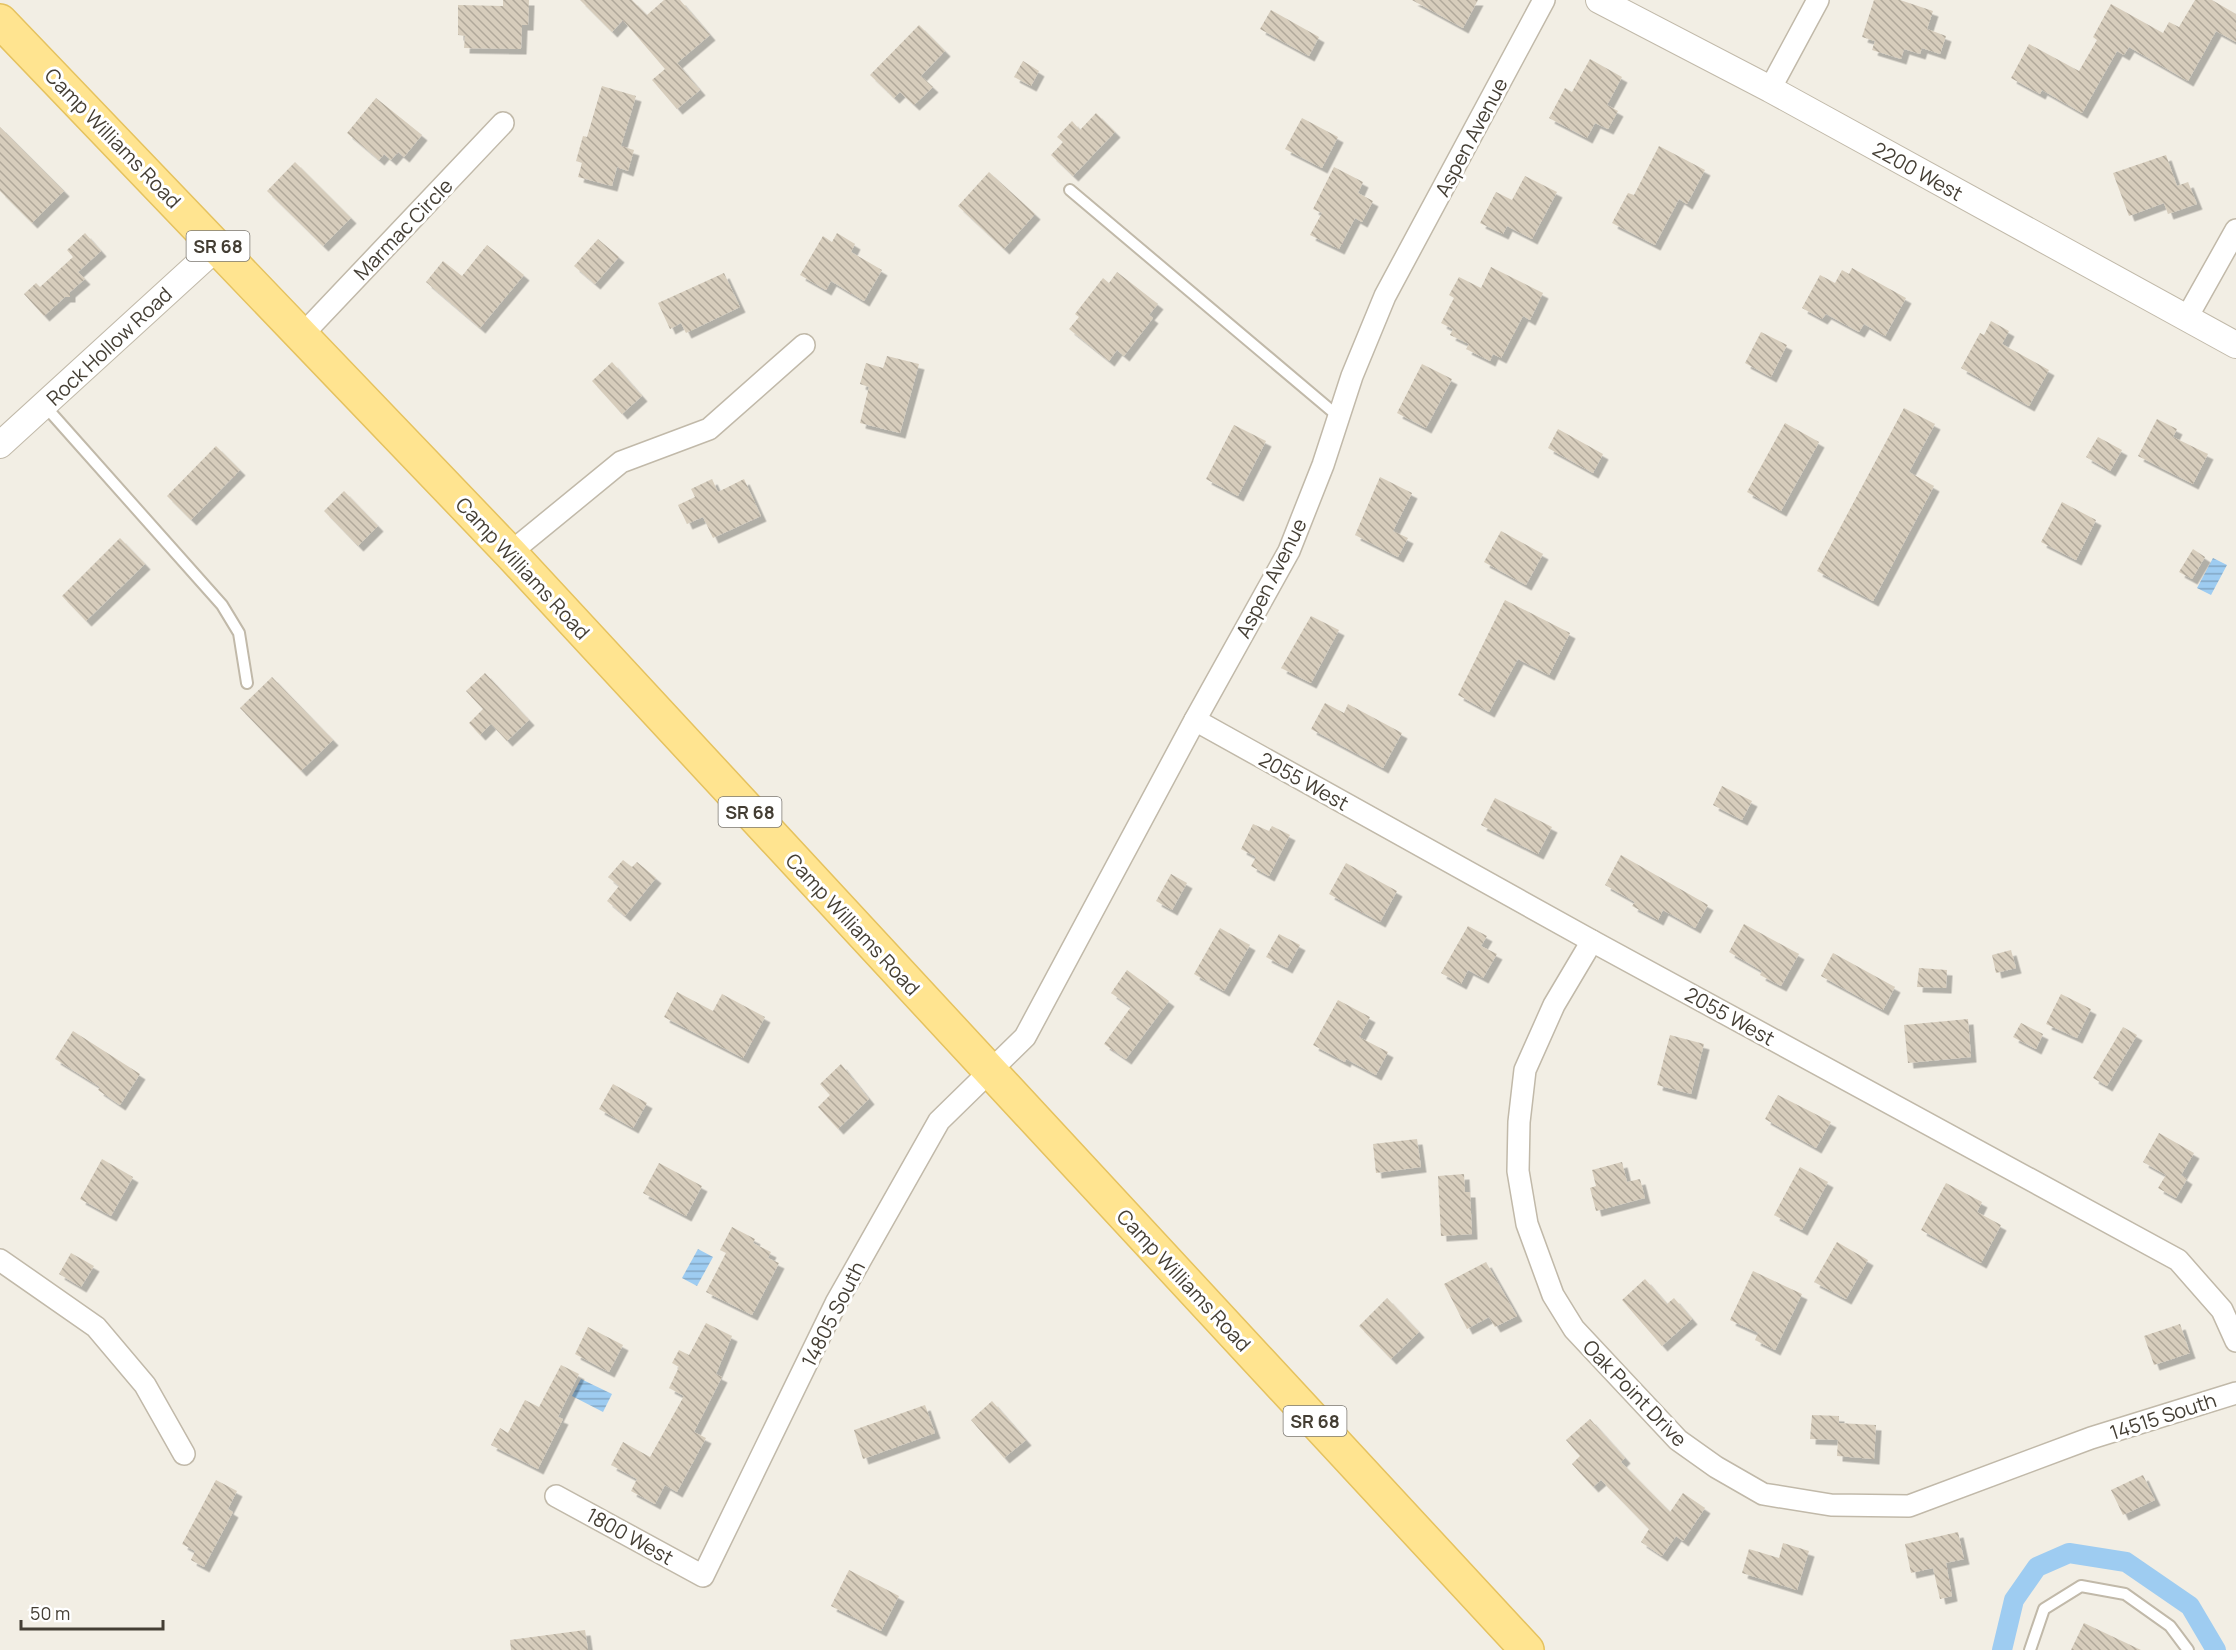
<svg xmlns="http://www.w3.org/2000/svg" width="2236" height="1650" viewBox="0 0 2236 1650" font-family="Manrope,sans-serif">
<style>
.water{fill:url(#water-rules)}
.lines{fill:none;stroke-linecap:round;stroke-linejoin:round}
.canal{stroke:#9eccf1;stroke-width:20}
.building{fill:url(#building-back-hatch);filter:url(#shadow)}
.service-casing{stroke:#c1b9a9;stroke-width:14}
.minor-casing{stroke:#c1b9a9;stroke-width:24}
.tertiary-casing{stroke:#c1b9a9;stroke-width:28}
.primary-casing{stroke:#e5c25f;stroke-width:36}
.service{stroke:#fff;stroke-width:10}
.minor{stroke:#fff;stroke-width:21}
.tertiary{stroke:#fff;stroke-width:26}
.primary{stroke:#ffe490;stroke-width:33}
.labels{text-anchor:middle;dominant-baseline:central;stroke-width:6;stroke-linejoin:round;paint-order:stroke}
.shield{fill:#fff;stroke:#7c7871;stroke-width:1.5}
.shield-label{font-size:18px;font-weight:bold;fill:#443e34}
.street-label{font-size:20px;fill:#443e34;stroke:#fff}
</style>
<defs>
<pattern id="water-rules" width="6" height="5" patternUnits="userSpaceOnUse" patternTransform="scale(1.5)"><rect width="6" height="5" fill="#9eccf1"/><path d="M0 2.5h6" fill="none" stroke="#82a7c4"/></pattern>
<pattern id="building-back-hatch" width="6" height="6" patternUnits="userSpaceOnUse" patternTransform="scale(1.5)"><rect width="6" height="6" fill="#d7cdbc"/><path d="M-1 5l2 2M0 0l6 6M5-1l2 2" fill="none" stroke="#b0a89a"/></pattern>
<filter id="shadow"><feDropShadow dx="5.5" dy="5.5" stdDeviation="0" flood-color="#0004"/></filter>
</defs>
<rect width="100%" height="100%" fill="#f2eee4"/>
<!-- water -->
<g class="water">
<path d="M2213,558L2227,565L2211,595L2197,588Z"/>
<path d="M698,1249L713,1257L697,1286L682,1278Z"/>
<path d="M581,1379L612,1394L603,1412L572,1396Z"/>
</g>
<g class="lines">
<!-- canal -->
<path class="canal" d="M2002,1650L2014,1600L2037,1567L2069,1553L2126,1562L2190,1606L2216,1650"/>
</g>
<!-- building -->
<g class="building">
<path d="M503,0H529L528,25H522L521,49L464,48L465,36L458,35V5L503,6Z"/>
<path d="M580,0H632L647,15L664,0H680L710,35L677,63L700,90L677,109L652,80L665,69L623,20L612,32Z"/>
<path d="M1412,0H1478L1463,28Z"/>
<path d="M1874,0H1900L1933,11L1927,29L1946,36L1940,54L1922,48L1920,54L1904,49L1901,59L1872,50L1875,41L1862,37Z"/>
<path d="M2195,0H2212L2236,14V42L2216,31L2188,81L2129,47L2124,55L2117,51L2082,113L2042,90L2040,94L2011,78L2029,44L2079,71L2097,40L2093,37L2111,4L2163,33L2169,22L2179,27Z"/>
<path d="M1271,10L1319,37L1309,56L1260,29Z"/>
<path d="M919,25L945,51L921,76L933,87L914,105L900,92L894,98L870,75Z"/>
<path d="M1590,59L1622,77L1607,105L1618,111L1608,129L1595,123L1587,138L1549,118L1565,88L1572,92Z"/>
<path d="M1023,61L1039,71L1031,86L1014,77Z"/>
<path d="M602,86L636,96L621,146L634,150L628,171L617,167L612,186L578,177L582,163L576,161L583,136L587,137Z"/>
<path d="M376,98L422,135L404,157L398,152L391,160L384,154L379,160L347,133Z"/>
<path d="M1096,113L1115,132L1073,176L1051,155L1063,142L1057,137L1072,121L1080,130Z"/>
<path d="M1302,118L1338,137L1322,168L1285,149Z"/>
<path d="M0,127L64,191L32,223L0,191Z"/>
<path d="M1659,146L1705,170L1687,204L1679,199L1655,245L1612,223L1628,193L1634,195Z"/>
<path d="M2166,155L2177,186L2188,182L2197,204L2168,214L2164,203L2129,216L2113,173Z"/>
<path d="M295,162L351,218L323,246L267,191Z"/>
<path d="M1334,167L1363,182L1358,193L1373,201L1362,222L1355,218L1339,249L1310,235L1322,213L1313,209Z"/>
<path d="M989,172L1035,214L1004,249L958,206Z"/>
<path d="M1525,176L1557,192L1532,239L1507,226L1503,234L1480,223L1496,192L1512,200Z"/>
<path d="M85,233L101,251L78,272L85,279L70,292V297H65L44,316L24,294L36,283L40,287L73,257L67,250Z"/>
<path d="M837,233L855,244L851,252L882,270L864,301L831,281L826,290L800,275L823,236L832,242Z"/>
<path d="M598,239L619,257L595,284L574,266Z"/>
<path d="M487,245L524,275L480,328L426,282L443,261L462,276Z"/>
<path d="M1491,267L1543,293L1530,320L1523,316L1501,358L1493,354L1490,361L1466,349L1469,344L1450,335L1453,329L1441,323L1454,298L1449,295L1459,277L1481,288Z"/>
<path d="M1852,268L1906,298L1885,336L1864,324L1859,332L1826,314L1822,319L1802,308L1820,275L1835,283L1842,270L1849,274Z"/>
<path d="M1117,272L1158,304L1149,315L1153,318L1124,356L1117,350L1109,361L1069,329L1079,317L1075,314L1103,278L1109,283Z"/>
<path d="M724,273L740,307L686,333L681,323L670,329L658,303Z"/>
<path d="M1991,321L2009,331L2002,344L2049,370L2029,406L1961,368L1980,333L1984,335Z"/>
<path d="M1761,332L1787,345L1771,377L1745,363Z"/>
<path d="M887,356L919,364L900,433L860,423L869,387L860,384L866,363L883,368Z"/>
<path d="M612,362L642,396L622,414L592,381Z"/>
<path d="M1422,364L1452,379L1426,428L1397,413Z"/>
<path d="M1904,408L1935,424L1909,472L1934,486L1873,601L1817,571Z"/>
<path d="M2157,419L2177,429L2173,437L2208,454L2193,484L2138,456Z"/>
<path d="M1785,423L1819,442L1781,511L1747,492Z"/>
<path d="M1234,425L1266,441L1238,496L1206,479Z"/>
<path d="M1558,429L1603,454L1593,473L1548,448Z"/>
<path d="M2098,437L2122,450L2110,471L2086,457Z"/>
<path d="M216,446L240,470L191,520L167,496Z"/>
<path d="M1380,477L1412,493L1393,531L1408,538L1398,557L1355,535Z"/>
<path d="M712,479L718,492L744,479L761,516L713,538L703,517L687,524L678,505L695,497L691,489Z"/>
<path d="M344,491L378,526L358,546L324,511Z"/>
<path d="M2062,502L2096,520L2076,560L2041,542Z"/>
<path d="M1501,531L1543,554L1526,585L1484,562Z"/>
<path d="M120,538L145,564L86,621L62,596Z"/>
<path d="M2193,549L2205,557L2192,579L2179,572Z"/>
<path d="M1505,600L1570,633L1549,675L1518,659L1489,712L1458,695Z"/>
<path d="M1311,616L1339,630L1311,683L1281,668Z"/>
<path d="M485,673L529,720L507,741L491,724L480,735L469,723L483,709L466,691Z"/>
<path d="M272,677L333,740L301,771L240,708Z"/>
<path d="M1325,703L1344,713L1348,704L1402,733L1383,768L1311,729Z"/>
<path d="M1722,786L1752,801L1742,820L1713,805Z"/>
<path d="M1495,798L1552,827L1538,854L1481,825Z"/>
<path d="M1253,824L1269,831L1272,826L1290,835L1269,876L1251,866L1256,857L1241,849Z"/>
<path d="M1621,855L1708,905L1695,928L1663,910L1658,920L1632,906L1635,902L1605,885Z"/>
<path d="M623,860L632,867L637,862L656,878L625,916L607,901L619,886L608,877Z"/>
<path d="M1346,863L1397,891L1380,922L1329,894Z"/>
<path d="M1171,874L1187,883L1172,910L1156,901Z"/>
<path d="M1744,924L1799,954L1781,986L1760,975L1762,971L1729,952Z"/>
<path d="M1468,926L1487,936L1481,946L1497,954L1483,978L1468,970L1461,984L1441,973Z"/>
<path d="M1220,928L1250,945L1224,991L1194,974Z"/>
<path d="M1279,934L1300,945L1287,968L1266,957Z"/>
<path d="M2011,950L2016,968L1996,973L1992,955Z"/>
<path d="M1833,953L1895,987L1883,1010L1821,976Z"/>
<path d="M1919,968L1947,970L1946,988L1917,987Z"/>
<path d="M1127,970L1169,1001L1126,1059L1104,1044L1131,1007L1111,993Z"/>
<path d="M677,992L713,1011L722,994L765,1017L743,1058L664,1017Z"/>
<path d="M2061,994L2091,1009L2077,1038L2046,1024Z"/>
<path d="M1338,1000L1370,1017L1359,1037L1388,1052L1376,1075L1346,1059L1345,1062L1313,1045Z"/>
<path d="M1968,1019L1971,1057L1908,1063L1904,1025Z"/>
<path d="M2021,1023L2043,1034L2036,1049L2013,1037Z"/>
<path d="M2123,1027L2137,1035L2107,1086L2093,1078Z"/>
<path d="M73,1031L140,1074L120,1105L98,1090L100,1087L55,1059Z"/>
<path d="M1670,1035L1704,1044L1691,1094L1657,1085Z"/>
<path d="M841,1064L869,1099L838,1129L818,1107L830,1095L820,1084Z"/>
<path d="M613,1084L647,1103L633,1128L599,1109Z"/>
<path d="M1778,1095L1831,1122L1816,1148L1765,1119Z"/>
<path d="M2159,1133L2194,1153L2181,1175L2187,1179L2176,1198L2158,1188L2166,1175L2143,1162Z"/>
<path d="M1417,1139L1421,1167L1376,1173L1373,1144Z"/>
<path d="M102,1159L133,1177L111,1216L80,1199Z"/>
<path d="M1622,1162L1627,1182L1640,1179L1645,1198L1596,1211L1590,1188L1596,1186L1592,1170Z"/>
<path d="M659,1163L702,1186L686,1216L643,1193Z"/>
<path d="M1800,1167L1828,1182L1802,1230L1774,1215Z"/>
<path d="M1464,1174L1465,1192H1470L1472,1234L1441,1236L1438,1176Z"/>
<path d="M1946,1183L1982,1202L1977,1212L2001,1225L1981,1263L1921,1230Z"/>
<path d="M732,1227L755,1239L753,1243L771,1252L768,1258L779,1263L752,1315L706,1292L726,1253L720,1250Z"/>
<path d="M1837,1242L1868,1260L1846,1299L1814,1282Z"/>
<path d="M71,1253L94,1266L81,1287L59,1274Z"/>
<path d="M1486,1262L1517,1316L1495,1327L1489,1317L1467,1329L1444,1284Z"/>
<path d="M1753,1271L1802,1294L1775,1350L1755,1340L1758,1333L1730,1320Z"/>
<path d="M1645,1279L1667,1304L1674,1298L1692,1319L1662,1346L1622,1300Z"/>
<path d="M1387,1298L1419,1332L1391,1359L1359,1326Z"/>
<path d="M706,1323L732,1336L716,1374L722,1377L694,1432L706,1438L677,1492L665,1485L655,1504L631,1491L637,1479L611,1465L623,1442L650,1457L684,1396L669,1388L679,1367L672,1363L679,1350L689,1355Z"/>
<path d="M2180,1324L2190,1353L2154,1365L2144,1336Z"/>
<path d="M588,1327L623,1345L609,1372L575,1354Z"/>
<path d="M561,1365L579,1374L558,1417L563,1419L538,1469L491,1445L500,1428L508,1433L525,1400L539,1407Z"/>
<path d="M992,1401L1026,1440L1004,1458L971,1420Z"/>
<path d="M925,1405L935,1433L863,1459L854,1430Z"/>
<path d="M1812,1415L1839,1416V1423L1876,1425L1874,1459L1837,1456L1838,1440L1810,1439Z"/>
<path d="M1590,1419L1625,1458L1621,1462L1670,1512L1683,1493L1705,1508L1683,1541L1676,1536L1662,1556L1641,1542L1649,1529L1601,1480L1593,1487L1572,1464L1580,1456L1566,1440Z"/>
<path d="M2143,1475L2155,1500L2123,1515L2111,1490Z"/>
<path d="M216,1480L237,1491L228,1509L233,1512L204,1567L191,1560L195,1551L182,1544Z"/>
<path d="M1958,1532L1964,1559L1946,1563L1952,1596L1940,1599L1933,1568L1911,1573L1905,1544Z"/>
<path d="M1783,1543L1809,1551L1797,1590L1742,1573L1749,1549L1779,1558Z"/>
<path d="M849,1570L899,1596L881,1631L831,1606Z"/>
<path d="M2084,1623L2141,1650H2071Z"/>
<path d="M585,1630L588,1650H511L510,1640Z"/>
</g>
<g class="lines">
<defs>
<g id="service">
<path d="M1070,190L1339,417"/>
<path d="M45,406L222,605L239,633L247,683"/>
<path d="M2030,1650L2044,1609L2081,1586L2125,1594L2170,1626L2188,1650"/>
</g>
<g id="minor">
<path d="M1770,89L1818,0"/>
<path d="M2186,319L2236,230"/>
<path d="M303,334L503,123"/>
<path d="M510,553L621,462L709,429L804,345"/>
<path d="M1195,720L1592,941L2178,1260L2222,1310L2236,1341"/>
<path d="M1592,941L1554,1005L1525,1070L1519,1122L1518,1171L1527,1224L1553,1295L1574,1329L1678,1440L1716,1467L1763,1494L1831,1505L1909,1506L2091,1438L2236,1393"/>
<path d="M0,1260L96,1327L145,1385L184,1454"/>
<path d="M556,1496L703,1576L836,1303L939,1121L1025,1037L1195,720L1289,551L1323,465L1352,376L1385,296L1544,0"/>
</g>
<g id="tertiary">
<path d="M1599,0L1770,89L2236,345"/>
<path d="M0,445L218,246"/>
</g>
<path id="primary" d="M0,21L510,553L1527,1650"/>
</defs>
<!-- service casing -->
<use href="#service" class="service-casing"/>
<!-- minor casing -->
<use href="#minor" class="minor-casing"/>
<!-- tertiary casing -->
<use href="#tertiary" class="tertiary-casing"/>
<!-- primary casing -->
<use href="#primary" class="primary-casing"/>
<!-- service -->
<use href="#service" class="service"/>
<!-- minor -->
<use href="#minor" class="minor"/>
<!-- tertiary -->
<use href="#tertiary" class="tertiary"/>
<!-- primary -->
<use href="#primary" class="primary"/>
</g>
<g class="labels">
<!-- shield labels -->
<g class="shield">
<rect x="186.5" y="231" width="63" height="30" rx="4.5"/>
<rect x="718.5" y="797" width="63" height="30" rx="4.5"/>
<rect x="1283.5" y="1406" width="63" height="30" rx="4.5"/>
</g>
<g class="shield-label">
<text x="218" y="246">SR 68</text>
<text x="750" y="812">SR 68</text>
<text x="1315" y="1421">SR 68</text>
</g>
<!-- street labels -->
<g class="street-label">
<text transform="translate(1471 137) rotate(-62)">Aspen Avenue</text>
<text transform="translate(113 138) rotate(46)">Camp Williams Road</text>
<text transform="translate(1918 171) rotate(29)">2200 West</text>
<text transform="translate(403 229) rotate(-46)">Marmac Circle</text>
<text transform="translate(109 346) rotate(-43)">Rock Hollow Road</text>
<text transform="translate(523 568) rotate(47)">Camp Williams Road</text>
<text transform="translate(1271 578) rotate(-63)">Aspen Avenue</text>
<text transform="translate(1304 781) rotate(29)">2055 West</text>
<text transform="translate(853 924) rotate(47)">Camp Williams Road</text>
<text transform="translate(1730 1016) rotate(29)">2055 West</text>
<text transform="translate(1184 1280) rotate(47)">Camp Williams Road</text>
<text transform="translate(833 1314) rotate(-63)">14805 South</text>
<text transform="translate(1635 1393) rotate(46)">Oak Point Drive</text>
<text transform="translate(2163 1416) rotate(-18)">14515 South</text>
<text transform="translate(630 1536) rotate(29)">1800 West</text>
</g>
</g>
<!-- scale -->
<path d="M21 1620v9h142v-9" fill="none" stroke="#443e34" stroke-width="3"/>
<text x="30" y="1620" font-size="18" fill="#443e34" stroke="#ffffff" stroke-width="4.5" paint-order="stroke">50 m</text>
</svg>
